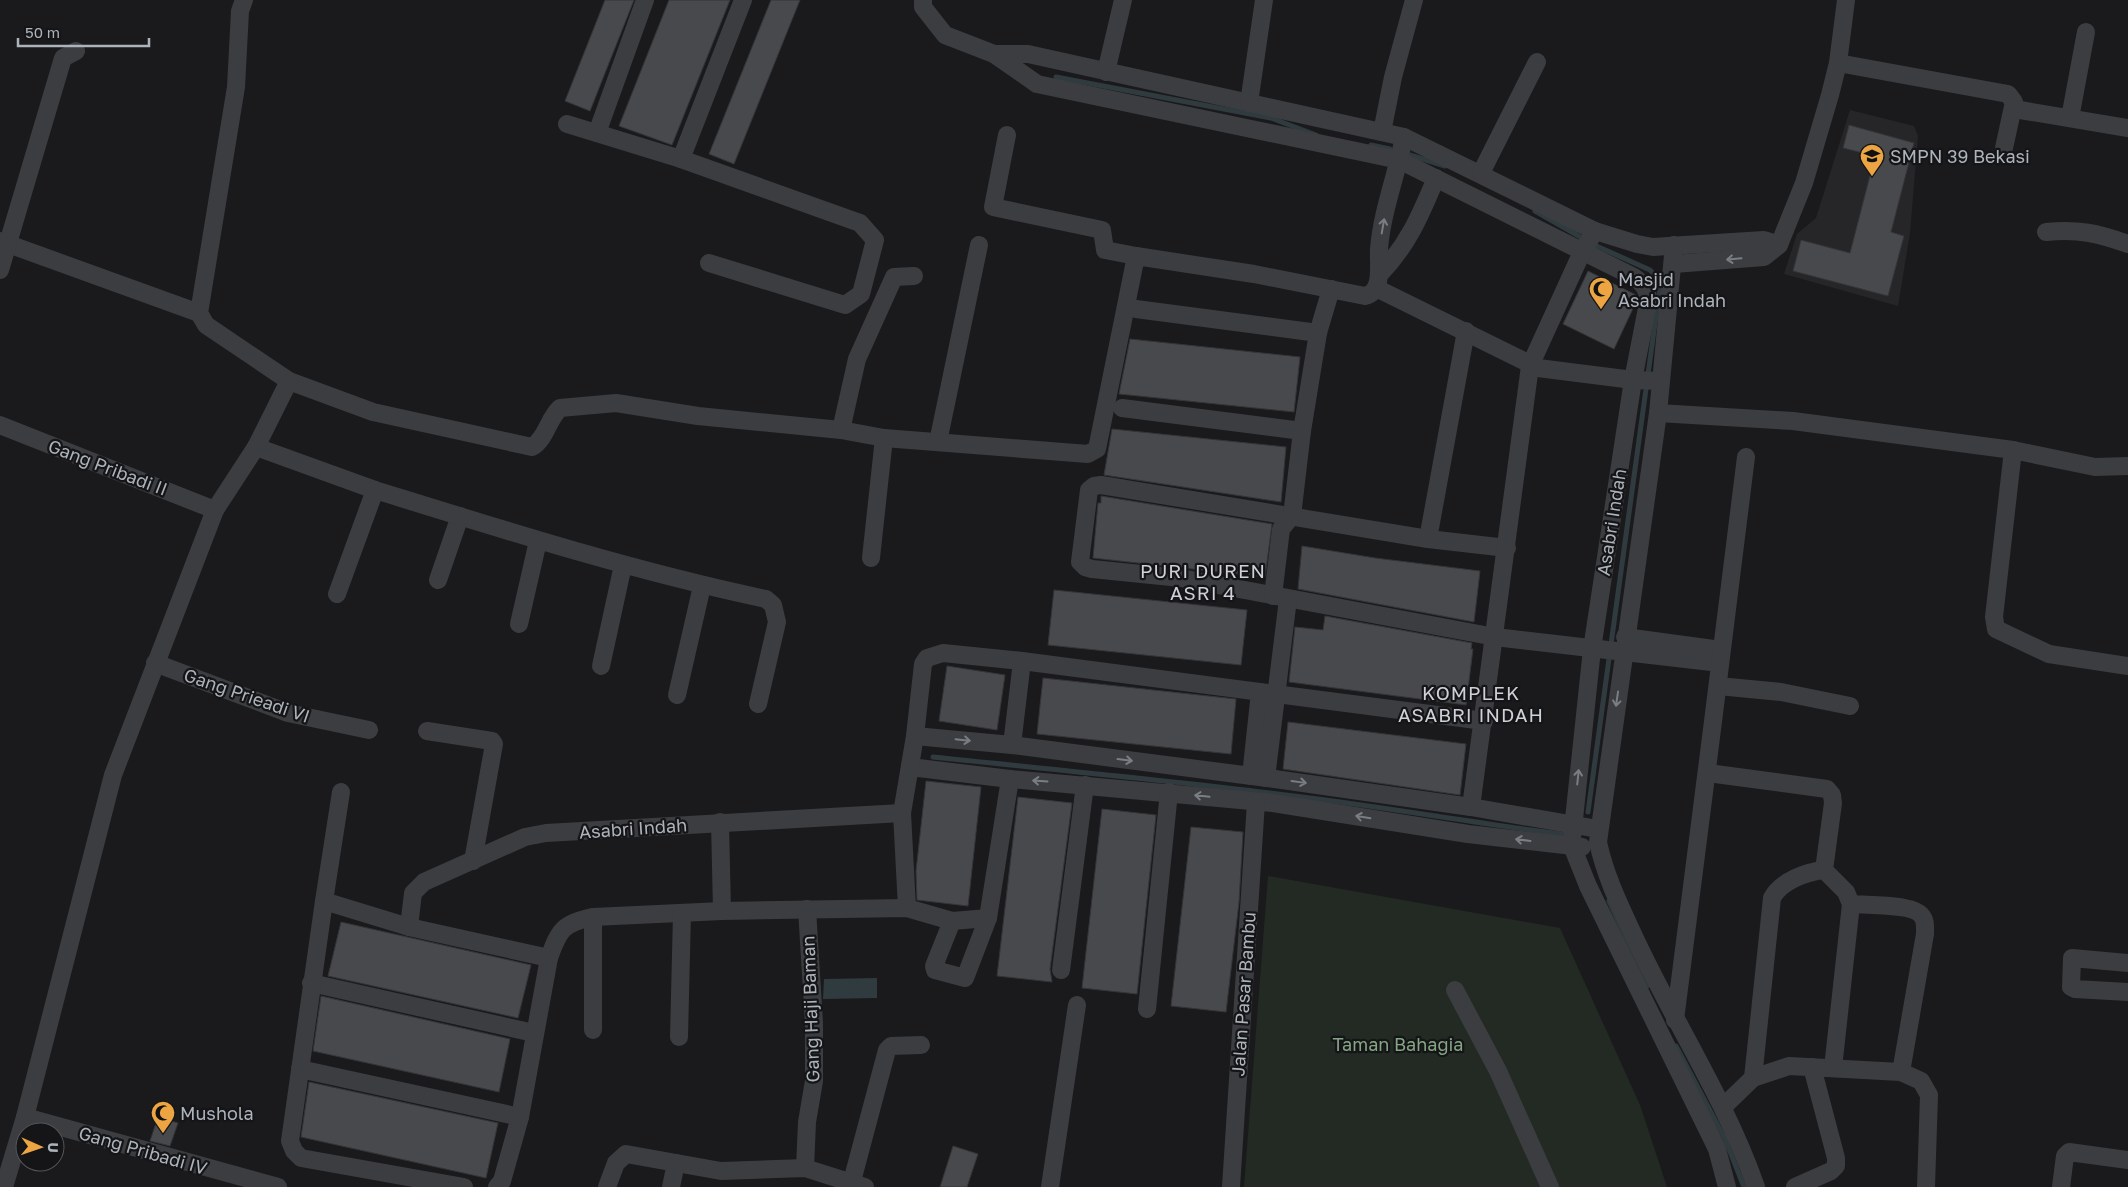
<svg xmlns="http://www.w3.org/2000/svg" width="2128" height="1187" viewBox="0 0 2128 1187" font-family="'Golos Text',sans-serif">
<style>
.built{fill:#262629}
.green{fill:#222a23}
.water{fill:#303b40}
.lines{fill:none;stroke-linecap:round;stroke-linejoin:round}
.stream{stroke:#303b40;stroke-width:5}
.building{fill:#47494c;stroke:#343538}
.street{stroke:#3b3d41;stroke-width:18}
.oneway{stroke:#7a7e84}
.labels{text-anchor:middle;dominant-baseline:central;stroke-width:4.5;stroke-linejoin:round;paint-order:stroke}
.poi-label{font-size:18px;fill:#adb3bb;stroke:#151517;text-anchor:start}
.street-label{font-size:18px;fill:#adb3bb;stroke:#151517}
.park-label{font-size:18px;fill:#86a585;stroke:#151517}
.neighbourhood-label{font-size:19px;letter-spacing:1px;fill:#ced1d7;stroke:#151517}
</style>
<rect width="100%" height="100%" fill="#1a1a1c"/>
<!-- built -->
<path class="built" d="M1850,110L1914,126L1918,136L1910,233L1898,306L1784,274L1797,234L1816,218Z"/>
<!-- green -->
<path class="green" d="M1268,876L1560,928L1640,1105L1667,1187H1244Z"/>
<!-- water -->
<path class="water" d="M877,978V998L823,999L824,979Z"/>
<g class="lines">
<!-- stream -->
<g class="stream">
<path d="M1056,77L1271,118L1316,135"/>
<path d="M1371,145L1390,149"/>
<path d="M1410,155L1445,166"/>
<path d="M1535,211L1584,239"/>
<path d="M933,757C1056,770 1180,781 1302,797C1391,808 1480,824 1569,835"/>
<path d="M1588,812L1660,287L1657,277L1650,270L1592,244"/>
<path d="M1609,901L1647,986"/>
<path d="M1676,1046L1725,1139L1744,1187"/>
</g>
</g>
<!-- building -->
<g class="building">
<path d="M605,0H634L590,111L565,101Z"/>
<path d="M669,0H730L672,145L619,126Z"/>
<path d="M771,0H800L734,164L709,154Z"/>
<path d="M1849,125L1914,143L1891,232L1904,236L1888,296L1793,271L1801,240L1850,253L1875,156L1843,148Z"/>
<path d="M1588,271L1636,295L1637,300L1614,349L1563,324Z"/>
<path d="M1130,339L1300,357L1294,412L1119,394Z"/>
<path d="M1112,429L1286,447L1281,502L1104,475Z"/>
<path d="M1101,496L1272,524L1265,577L1093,558L1098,503H1101Z"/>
<path d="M1302,546L1375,558L1480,571L1474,622L1298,589Z"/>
<path d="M1054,590L1247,610L1241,665L1048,645Z"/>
<path d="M1325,616L1472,643L1471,649H1473L1466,705L1289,682L1295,627L1323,630Z"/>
<path d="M947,666L1005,675L997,730L939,721Z"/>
<path d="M1043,678L1236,699L1231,754L1037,734Z"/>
<path d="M1288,722L1466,744L1460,795L1283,769Z"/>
<path d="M926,781L981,787L968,906L917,900L916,871Z"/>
<path d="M1018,797L1072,803L1050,969L1052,982L997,976Z"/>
<path d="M1102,809L1156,815L1137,994L1082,988Z"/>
<path d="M1191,827L1243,832L1239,902L1226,1012L1171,1006Z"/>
<path d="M341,922L531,965L518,1018L328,976Z"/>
<path d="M321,996L510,1039L499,1092L313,1051Z"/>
<path d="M309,1082L498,1123L486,1178L301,1137Z"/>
<path d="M158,1117L178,1123L170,1146L150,1141Z"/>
<path d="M953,1146L978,1154L967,1187H940Z"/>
</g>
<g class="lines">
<!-- street -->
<g class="street">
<path d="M923,0V7L945,35L994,54L1037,84L1399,160L1634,277C1645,285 1648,290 1648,303L1633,380L1592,649L1572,838V846L1588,886L1717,1149L1727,1187"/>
<path d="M994,54H1028L1404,137L1595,231L1637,244L1653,247L1764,240L1779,245"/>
<path d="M1838,63L2008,94L2014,102L2004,148"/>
<path d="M1106,72L1123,0"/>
<path d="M1249,103L1264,0"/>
<path d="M2014,109L2128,128"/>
<path d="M2070,118L2086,32"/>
<path d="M567,124L681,159L860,223L875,240L861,294L845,305L709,263"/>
<path d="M1382,132L1393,77L1414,0"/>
<path d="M597,133L645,0"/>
<path d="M1007,135L993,207L1102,230L1105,250L1136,256"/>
<path d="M681,159L743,0"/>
<path d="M1481,173L1537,62"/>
<path d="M2046,232C2079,229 2097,233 2128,244"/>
<path d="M0,241L199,313"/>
<path d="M1674,245L1658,413L1598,842C1605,875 1619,904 1633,934C1672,1019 1725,1098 1756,1187"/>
<path d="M1674,264L1764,257L1779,245L1804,183L1830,95L1838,63L1846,0"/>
<path d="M0,270L63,58L76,51"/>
<path d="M1379,275C1408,245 1420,216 1436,178"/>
<path d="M1376,288L1538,368L1633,380L1661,381"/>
<path d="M1136,309L1318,333"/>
<path d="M289,381L373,412L532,447C546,439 548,419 560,408L616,403L698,416L841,430L884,438L1088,454L1097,449L1136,256L1254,274L1365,296C1384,292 1378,264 1379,249C1382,211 1397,174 1404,137"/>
<path d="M1122,408L1302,431"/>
<path d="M1658,413L1793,421L2013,450L1994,617L1996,629L2049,654L2128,666"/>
<path d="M0,425L215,510"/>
<path d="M841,430L857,359L894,277L914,276"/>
<path d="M938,442L979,245"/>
<path d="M256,447L375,490"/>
<path d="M2013,450L2095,467L2128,466"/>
<path d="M1428,539L1466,331"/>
<path d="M1507,548L1428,539L1101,485L1094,486L1089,490L1080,562L1085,567L1092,569L1181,578L1495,637L1720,663"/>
<path d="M871,558L884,438"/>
<path d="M438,580L460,516"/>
<path d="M337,594L375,490C504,530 633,571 766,599L773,605L777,622L758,704"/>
<path d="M1273,596L1281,529L1292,516L1302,431L1318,333L1331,289"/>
<path d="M519,624L538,541"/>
<path d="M1625,637L1721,650"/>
<path d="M155,663L288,713L369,730"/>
<path d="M601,666L623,565"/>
<path d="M1718,686L1781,692L1850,706"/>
<path d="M677,695L702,586"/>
<path d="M427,731L492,741L494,744L473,861"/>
<path d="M915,736L1012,745L1275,779L1471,807L1598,829"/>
<path d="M1012,745L1022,661"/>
<path d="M910,767L1010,779L1273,803L1468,834L1582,847"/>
<path d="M1708,773L1827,789L1832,795L1833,803L1824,870L1846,892L1851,904C1865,905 1913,904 1921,915C1926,920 1925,927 1925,934L1901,1072"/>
<path d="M1251,776L1260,692"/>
<path d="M1266,778L1288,599"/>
<path d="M1471,807L1530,366L1582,252L1595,231"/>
<path d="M720,822L722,911"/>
<path d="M1824,870C1806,872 1781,881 1772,898L1753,1078L1789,1066L1901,1072L1921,1081L1929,1095L1926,1187"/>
<path d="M324,901L341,792"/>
<path d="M907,908L902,813L915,736L923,664L927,658L943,653L1022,661L1484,721"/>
<path d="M952,921L934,966L935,970L965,978L988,918"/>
<path d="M409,927L413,893L424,882L525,837L546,833L902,813"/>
<path d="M549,958C559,930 563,923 593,917L722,911L907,908L952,921L988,918L1010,779"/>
<path d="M2128,963L2072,958L2071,987L2075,989L2128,992"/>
<path d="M1061,970L1085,785"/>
<path d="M311,983L534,1033"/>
<path d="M1455,990L1498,1071L1550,1187"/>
<path d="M1147,1009L1169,792"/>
<path d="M1675,1020C1700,832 1722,645 1746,457"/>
<path d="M593,1030V917"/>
<path d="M679,1037L682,913"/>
<path d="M1833,1068L1851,904"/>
<path d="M300,1069L520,1117"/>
<path d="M1723,1107L1753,1078"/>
<path d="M25,1117L278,1187"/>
<path d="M805,1168L807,1122L814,1081V1023L807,909"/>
<path d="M851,1185L887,1050L891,1046L921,1045"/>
<path d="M4,1187L25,1117L113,775L215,510L256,447L289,381L206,325L199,313L236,87L240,11L244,0"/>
<path d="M464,1187L301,1158L294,1151L290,1141L324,901L409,927L549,958L520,1117L502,1181L497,1187"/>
<path d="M607,1187L616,1163L626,1154L721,1171L805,1168L865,1187"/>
<path d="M671,1187L676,1163"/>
<path d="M1050,1187L1077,1005"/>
<path d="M1231,1187L1256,802"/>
<path d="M1795,1187L1831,1171L1836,1166V1158L1812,1067"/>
<path d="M2061,1187L2065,1156L2069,1152L2128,1160"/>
</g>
</g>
<!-- one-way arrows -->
<defs><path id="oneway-shaft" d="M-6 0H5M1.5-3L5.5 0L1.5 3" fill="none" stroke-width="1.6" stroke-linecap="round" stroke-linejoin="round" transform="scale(1.25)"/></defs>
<g class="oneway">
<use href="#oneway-shaft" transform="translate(1383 226) rotate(-80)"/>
<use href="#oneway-shaft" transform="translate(1734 259) rotate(175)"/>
<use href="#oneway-shaft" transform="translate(1617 699) rotate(98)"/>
<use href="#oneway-shaft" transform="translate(963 740) rotate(6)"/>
<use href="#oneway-shaft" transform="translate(1125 760) rotate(7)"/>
<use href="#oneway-shaft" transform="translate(1578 777) rotate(-84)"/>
<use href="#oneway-shaft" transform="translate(1040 781) rotate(-176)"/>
<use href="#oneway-shaft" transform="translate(1299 782) rotate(8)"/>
<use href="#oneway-shaft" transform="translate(1202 796) rotate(-174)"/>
<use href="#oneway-shaft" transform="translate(1363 817) rotate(-171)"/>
<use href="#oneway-shaft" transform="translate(1523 840) rotate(-173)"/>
</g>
<!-- icons -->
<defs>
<symbol id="school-pin" viewBox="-11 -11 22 30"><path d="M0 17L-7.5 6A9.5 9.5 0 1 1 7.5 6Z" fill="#eca542" stroke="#151517"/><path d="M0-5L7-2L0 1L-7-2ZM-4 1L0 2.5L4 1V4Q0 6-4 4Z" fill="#111"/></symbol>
<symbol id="mosque-pin" viewBox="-11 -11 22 30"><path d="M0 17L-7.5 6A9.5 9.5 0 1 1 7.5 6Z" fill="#eca542" stroke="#151517"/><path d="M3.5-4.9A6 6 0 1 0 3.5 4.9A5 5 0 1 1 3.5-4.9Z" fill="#111"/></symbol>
</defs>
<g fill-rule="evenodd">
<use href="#school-pin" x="1858" y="142" width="28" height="38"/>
<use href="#mosque-pin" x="1587" y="275" width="28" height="38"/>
<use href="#mosque-pin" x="149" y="1099" width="28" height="38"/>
</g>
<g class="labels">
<!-- poi labels -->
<g class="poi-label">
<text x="1890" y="156">SMPN 39 Bekasi</text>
<text x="1618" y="279">Masjid<tspan x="1618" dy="21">Asabri Indah</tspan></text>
<text x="180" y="1113">Mushola</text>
</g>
<!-- street labels -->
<g class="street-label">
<text transform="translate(108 467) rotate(21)">Gang Pribadi II</text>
<text transform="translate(1611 522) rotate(-81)">Asabri Indah</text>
<text transform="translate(247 695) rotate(19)">Gang Prieadi VI</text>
<text transform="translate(633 828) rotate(-4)">Asabri Indah</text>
<text transform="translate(1243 994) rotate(-86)">Jalan Pasar Bambu</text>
<text transform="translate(810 1009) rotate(-92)">Gang Haji Baman</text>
<text transform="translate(143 1150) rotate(16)">Gang Pribadi IV</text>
</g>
<!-- park labels -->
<g class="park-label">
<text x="1398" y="1044">Taman Bahagia</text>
</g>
<!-- neighbourhood labels -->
<g class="neighbourhood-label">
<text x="1203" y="570">PURI DUREN<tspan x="1203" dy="22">ASRI 4</tspan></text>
<text x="1471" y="692">KOMPLEK<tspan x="1471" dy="22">ASABRI INDAH</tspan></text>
</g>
</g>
<!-- north arrow -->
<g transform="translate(40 1147) rotate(92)"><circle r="24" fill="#151517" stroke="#525459"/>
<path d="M0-4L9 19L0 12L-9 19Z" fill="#eca542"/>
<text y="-8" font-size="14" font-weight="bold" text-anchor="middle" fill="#adb3bb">U</text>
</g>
<!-- scale -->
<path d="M18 38v8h131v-8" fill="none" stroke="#adb3bb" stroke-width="2.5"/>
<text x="25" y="38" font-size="15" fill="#adb3bb" stroke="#151517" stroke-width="4" paint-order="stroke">50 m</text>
</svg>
